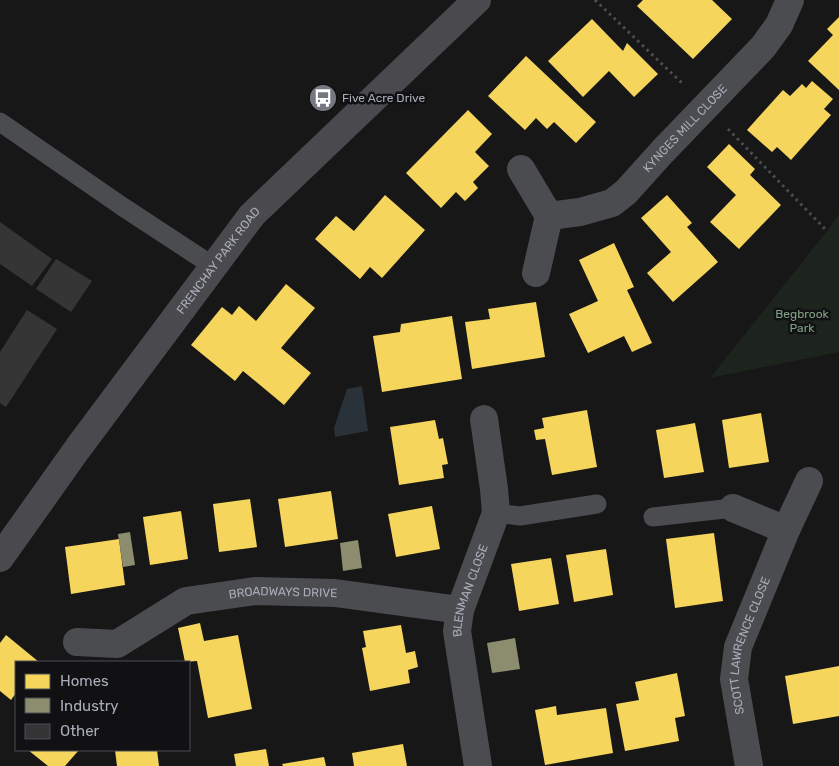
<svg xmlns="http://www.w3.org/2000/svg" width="839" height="766" viewBox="0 0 839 766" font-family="Rubik,sans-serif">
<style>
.green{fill:#1d241e}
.water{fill:#2a3239}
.homes{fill:#f6d55c}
.industry{fill:#8c8c6e}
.building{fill:#353536}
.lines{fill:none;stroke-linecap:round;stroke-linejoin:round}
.path{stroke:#4d4e52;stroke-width:3;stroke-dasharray:2.5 4;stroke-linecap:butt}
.service{stroke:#4b4c50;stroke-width:19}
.minor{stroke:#4b4c50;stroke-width:28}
.secondary{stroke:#4a4a4e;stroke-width:28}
.labels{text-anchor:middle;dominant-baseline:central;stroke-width:5;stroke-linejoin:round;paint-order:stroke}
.poi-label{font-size:12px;fill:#a8adb8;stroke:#111113;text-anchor:start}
.street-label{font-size:12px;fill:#a8adb8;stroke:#111113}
.park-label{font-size:12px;fill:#7fa381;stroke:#111113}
</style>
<rect width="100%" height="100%" fill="#171717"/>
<!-- green -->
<path class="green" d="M839,214V352L710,378L827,231Z"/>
<!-- water -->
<path class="water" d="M362,386L368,431L335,437L334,428L347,389Z"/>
<!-- homes -->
<g class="homes">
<path d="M643,0H712L732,19L693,59L637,6Z"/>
<path d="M839,17V90L808,61L833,35L827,29Z"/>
<path d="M592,19L623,51L627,43L658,74L634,97L609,71L583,97L548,61Z"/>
<path d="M526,56L596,122L576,143L554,122L547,129L536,118L525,130L488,96Z"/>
<path d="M812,81L833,99L824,109L831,115L791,160L777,147L772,152L747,130L783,90L790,96L802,84L806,88Z"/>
<path d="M468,110L492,134L475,152L489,166L473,182L478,188L465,201L456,192L441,208L406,173Z"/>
<path d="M729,144L755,169L750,175L781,205L739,249L710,222L736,195L707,167Z"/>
<path d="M385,195L425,230L382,278L370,267L360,279L315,239L336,216L354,231Z"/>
<path d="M667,195L692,223L687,227L718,262L673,302L647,273L671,252L641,218Z"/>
<path d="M614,243L634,287L627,290L652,343L632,352L624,336L588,353L569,314L598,301L579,260Z"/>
<path d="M286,284L315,308L281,348L311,373L284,405L243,371L235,381L191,345L222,307L232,315L239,306L256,321Z"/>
<path d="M536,302L545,357L472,369L465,322L490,319L488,309Z"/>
<path d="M452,316L462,379L382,392L373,336L400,332L401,324Z"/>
<path d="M587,410L597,467L552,475L545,439L536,440L534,430L544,428L542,418Z"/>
<path d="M761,413L769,462L729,468L722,420Z"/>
<path d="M435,420L439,439L443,438L448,464L442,465L444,478L399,485L390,427Z"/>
<path d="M695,423L704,472L664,478L656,430Z"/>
<path d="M331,491L338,539L285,547L278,499Z"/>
<path d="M250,499L257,547L219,552L213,504Z"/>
<path d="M432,506L440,549L396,557L388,514Z"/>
<path d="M181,511L188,559L150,565L143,517Z"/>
<path d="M714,533L723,601L675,608L666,539Z"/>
<path d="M119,539L125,585L71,594L65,547Z"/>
<path d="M606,549L613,595L574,602L566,555Z"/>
<path d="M551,558L559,604L519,611L511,564Z"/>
<path d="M200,623L204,641L238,635L252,709L208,718L197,661L185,662L178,628Z"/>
<path d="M401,625L406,653L415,651L418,667L408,670L410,683L370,691L362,648L366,647L363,631Z"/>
<path d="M6,635L39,662H16V693L11,700L0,691V643Z"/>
<path d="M839,666V716L793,724L785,676Z"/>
<path d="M677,673L685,716L675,718L679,741L625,751L616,704L639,700L635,682Z"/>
<path d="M556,706L557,715L606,708L613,753L545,765L535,710Z"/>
<path d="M403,744L407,766H354L352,753Z"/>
<path d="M266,749L269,766H236L234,754Z"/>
<path d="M28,750H79L65,766H48Z"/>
<path d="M115,750H157L159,766H117Z"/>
<path d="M324,757L326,766H283L282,764Z"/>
</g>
<!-- industry -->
<g class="industry">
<path d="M130,532L135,565L123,567L118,534Z"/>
<path d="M358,540L362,568L343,571L340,543Z"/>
<path d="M515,638L520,669L492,673L487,643Z"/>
</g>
<!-- building -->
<g class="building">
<path d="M0,222L52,259L32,286L0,264Z"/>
<path d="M56,259L92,281L71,312L36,289Z"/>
<path d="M27,310L57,329L6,407L0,403V352Z"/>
</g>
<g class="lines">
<!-- path -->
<g class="path">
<path d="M595,0L683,84"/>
<path d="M728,129L827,231"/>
</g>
<!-- service -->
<g class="service">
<path d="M0,122L123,207L213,266"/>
<path d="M496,513L520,516L597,504"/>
<path d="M653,517L733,508"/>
</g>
<!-- minor -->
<g class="minor">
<path d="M521,169L549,216L536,273"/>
<path id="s1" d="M549,216L580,212L612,203L626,192L662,152L763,47L779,25L790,0"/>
<path d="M733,508L786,530"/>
<path id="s2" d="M77,642L117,644L186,601L255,591L335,593L460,610"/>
<path id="s3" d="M478,766L457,631L460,610L496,513L494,489L484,419"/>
<path id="s4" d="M749,766L734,679L738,647L786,530L809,481"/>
</g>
<!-- secondary -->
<path class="secondary" id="s5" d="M0,558L78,448L252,215L477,0"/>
</g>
<!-- icons -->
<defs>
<symbol id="bus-disc" viewBox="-11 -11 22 22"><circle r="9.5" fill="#757880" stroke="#111113"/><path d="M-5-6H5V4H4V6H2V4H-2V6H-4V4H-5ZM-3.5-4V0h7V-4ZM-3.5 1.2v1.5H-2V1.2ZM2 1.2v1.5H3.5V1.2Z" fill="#fff"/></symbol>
</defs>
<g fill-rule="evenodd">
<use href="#bus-disc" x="307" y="82" width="32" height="32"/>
</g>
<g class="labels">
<!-- poi labels -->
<g class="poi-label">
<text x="342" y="98">Five Acre Drive</text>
</g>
<!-- street labels -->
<g class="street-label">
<text stroke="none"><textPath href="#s1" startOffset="169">KYNGES MILL CLOSE</textPath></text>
<text stroke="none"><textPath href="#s5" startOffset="369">FRENCHAY PARK ROAD</textPath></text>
<text stroke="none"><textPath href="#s3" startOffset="179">BLENMAN CLOSE</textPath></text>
<text stroke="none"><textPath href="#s2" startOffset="219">BROADWAYS DRIVE</textPath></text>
<text stroke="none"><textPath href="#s4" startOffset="124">SCOTT LAWRENCE CLOSE</textPath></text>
</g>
<!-- park labels -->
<g class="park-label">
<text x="802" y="314">Begbrook<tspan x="802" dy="14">Park</tspan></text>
</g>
</g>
<!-- legend -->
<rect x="15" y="661" width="175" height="90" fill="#111113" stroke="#4d4f55"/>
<rect x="25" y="674" width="25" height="15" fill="#f6d55c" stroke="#4d4f55"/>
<text x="60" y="686" font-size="15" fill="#a8adb8">Homes</text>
<rect x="25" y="698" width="25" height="15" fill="#8c8c6e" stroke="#4d4f55"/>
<text x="60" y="711" font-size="15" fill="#a8adb8">Industry</text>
<rect x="25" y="724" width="25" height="15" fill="#353536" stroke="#4d4f55"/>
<text x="60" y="736" font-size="15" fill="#a8adb8">Other</text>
</svg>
